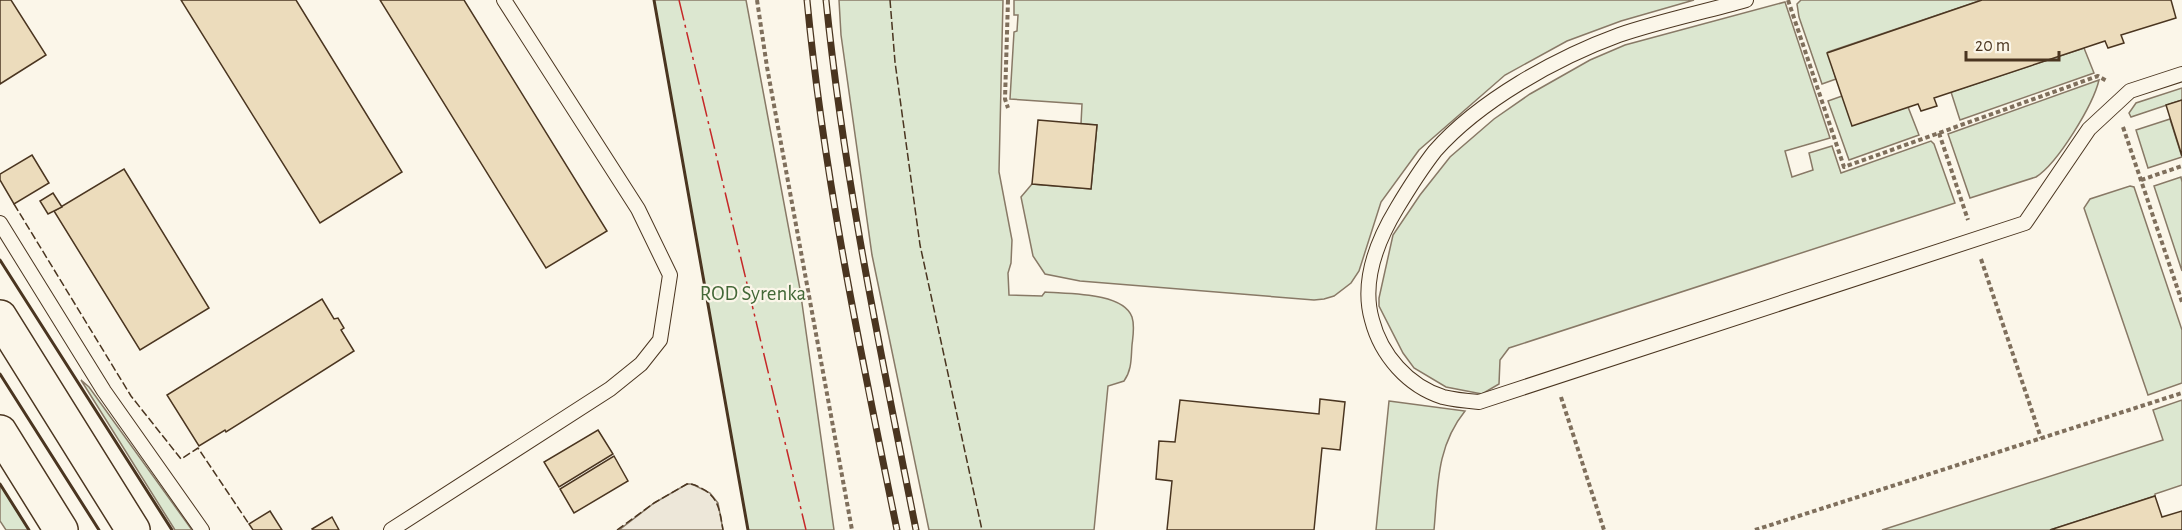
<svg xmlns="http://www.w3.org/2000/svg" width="2182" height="530" viewBox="0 0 2182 530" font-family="'Alegreya Sans',sans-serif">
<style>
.green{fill:#dce7d0;stroke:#887966;stroke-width:1.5}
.parking{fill:#ede7d9;stroke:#887966;stroke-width:1.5}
.building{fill:#ecdcbc;stroke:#4a3520;stroke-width:1.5}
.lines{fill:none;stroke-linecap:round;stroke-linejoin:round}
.lane-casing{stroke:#4a3520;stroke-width:16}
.primary-casing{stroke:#4a3520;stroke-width:36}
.path{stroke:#7f6f5c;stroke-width:4;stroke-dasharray:4.5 3;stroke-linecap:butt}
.lane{stroke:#fbf6e9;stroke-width:14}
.primary{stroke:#fbf6e9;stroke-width:33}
.rail-casing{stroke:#4a3520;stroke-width:7}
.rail{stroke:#fbf6e9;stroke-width:4.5;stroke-dasharray:14;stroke-linecap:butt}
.fence{stroke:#4a3520;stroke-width:1.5;stroke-dasharray:8 3;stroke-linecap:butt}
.wall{stroke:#4a3520;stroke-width:3}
.power{stroke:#c62828;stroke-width:1.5;stroke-dasharray:21 4.5 3 4.5;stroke-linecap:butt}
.labels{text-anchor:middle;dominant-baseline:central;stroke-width:4.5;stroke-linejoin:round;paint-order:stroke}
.park-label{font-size:21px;fill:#436837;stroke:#fbf6e9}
</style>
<rect width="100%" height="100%" fill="#fbf6e9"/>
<!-- green -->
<g class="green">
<path d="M654,0H746L800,289L834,530H748Z"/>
<path d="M839,0H1003L999,172L1012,240L1011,263L1008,273L1009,295L1042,296L1045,292C1067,294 1123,292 1132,317C1135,326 1133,336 1132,345C1131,358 1132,370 1124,381L1108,386L1094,530H929L872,255L841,35Z"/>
<path d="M1014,0H1694L1621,21L1567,41L1505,75L1419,150L1381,202L1359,271L1351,283L1334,296L1324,299L1314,300L1080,281L1045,274L1033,256L1021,197L1032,184L1091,189L1097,125L1081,124L1082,104L1010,99L1014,32L1017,31L1018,15H1014Z"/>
<path d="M1801,0H1982L1828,52L1836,79L1822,84L1799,17L1797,4Z"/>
<path d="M1785,2L1830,138L1785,151L1792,177L1813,170L1809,153L1832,146L1841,173L1931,141L1934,144L1955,203L1509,348L1500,360L1499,384L1482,394L1446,387L1414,368L1403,353L1379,306V298L1393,235L1420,195L1450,157L1494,119L1530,94L1590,60L1625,45Z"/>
<path d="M2084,48L2094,73L1960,120L1951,92Z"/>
<path d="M2099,80C2093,105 2058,163 2036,177L1970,198L1948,134Z"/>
<path d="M2182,88V100L2131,117L2129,113L2136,103Z"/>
<path d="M1842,96L1908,107L1919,135L1849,160L1828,101Z"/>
<path d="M2170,119L2182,157L2148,168L2136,130Z"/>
<path d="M2181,177L2182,182V271L2154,186Z"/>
<path d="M2130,186L2134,187L2182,330V383L2148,395L2084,208L2090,199Z"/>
<path d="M81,380L89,387L192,530H175Z"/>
<path d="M2182,400V485L2155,494V496L2050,530H1882L2163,440L2153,410Z"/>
<path d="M1389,401L1465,411C1436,447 1438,487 1434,530H1376Z"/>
<path d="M0,484L29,530H6L0,521Z"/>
</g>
<!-- parking -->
<path class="parking" d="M687,484H692L710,493L718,503L723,530H619L654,503Z"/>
<!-- building -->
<g class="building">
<path d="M0,0H11L46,55L0,84Z"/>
<path d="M181,0H296L402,172L320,223Z"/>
<path d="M380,0H464L607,231L546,268Z"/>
<path d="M1982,0H2171L2176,18L2121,35L2124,43L2108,48L2105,41L1934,98L1937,106L1921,111L1918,104L1852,126L1827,53Z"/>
<path d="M2182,100V156L2166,105Z"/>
<path d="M1038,120L1097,125L1091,189L1032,184Z"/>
<path d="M32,155L49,183L14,204L0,180V174Z"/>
<path d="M124,169L209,308L140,350L54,211Z"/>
<path d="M53,193L62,207L48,214L40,201Z"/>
<path d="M322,299L334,319L338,318L344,328L341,330L354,351L226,432L225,430L199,446L167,395Z"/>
<path d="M1320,399L1345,402L1340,450L1322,448L1314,530H1167L1172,481L1156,479L1159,441L1175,442L1180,400L1319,414Z"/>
<path d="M598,430L613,454L559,487L544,462Z"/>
<path d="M614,456L628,481L574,513L560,489Z"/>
<path d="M2155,496L2162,517L2182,511V530H2050Z"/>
<path d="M270,511L282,530H253L249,524Z"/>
<path d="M332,517L339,530H313L312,529Z"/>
</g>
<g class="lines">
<defs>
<g id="lane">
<path d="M1746,0C1704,12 1660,21 1619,35C1556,58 1479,101 1435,151C1421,169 1409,188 1397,208C1377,241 1361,282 1372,320C1381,355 1408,386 1443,397C1455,400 1467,401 1479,402L2025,223L2089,129L2130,91L2182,74"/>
<path d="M0,223L104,391L202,530"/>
<path d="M391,530L610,389L641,364L660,340L670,275L638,209L504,0"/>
</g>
<g id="primary">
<path d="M0,317L133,530"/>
<path d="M0,432L61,530"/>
</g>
</defs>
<!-- lane casing -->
<use href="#lane" class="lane-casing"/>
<!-- primary casing -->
<use href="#primary" class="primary-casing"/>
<!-- path -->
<g class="path">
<path d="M757,0L767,67L852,530"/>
<path d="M1008,0L1005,99L1008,108"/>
<path d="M1788,0L1844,167L2098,76L2107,81"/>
<path d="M2123,127L2182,302"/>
<path d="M1939,133L1968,220"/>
<path d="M2141,180L2182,166"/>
<path d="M1981,259L2041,438"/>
<path d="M1561,397L1604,530"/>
<path d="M1755,530L2182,393"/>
</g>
<!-- lane -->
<use href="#lane" class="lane"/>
<!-- primary -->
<use href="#primary" class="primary"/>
<defs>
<g id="rail">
<path d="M807,0C824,179 861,354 897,530"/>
<path d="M826,0C844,179 881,354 916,530"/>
</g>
</defs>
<!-- rail casing -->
<use href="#rail" class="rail-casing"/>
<!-- rail -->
<use href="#rail" class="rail"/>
<!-- fence -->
<g class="fence">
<path d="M890,0L895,62L920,245L982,530"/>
<path d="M14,204L131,396L181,459L198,448L249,524"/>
<path d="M617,530L654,503L687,484C693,484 696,485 701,488C719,497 720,512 723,530"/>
</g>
<!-- wall -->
<g class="wall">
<path d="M654,0L748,530"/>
<path d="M0,260L172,530"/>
<path d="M0,374L99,530"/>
<path d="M0,484L29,530"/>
</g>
<!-- power -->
<path class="power" d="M679,0L806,530"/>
</g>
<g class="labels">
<!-- park labels -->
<g class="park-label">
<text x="753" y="293">ROD Syrenka</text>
</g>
</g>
<!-- scale -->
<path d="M1966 51v9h93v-9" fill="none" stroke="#4a3520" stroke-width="3"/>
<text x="1975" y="51" font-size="18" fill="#4a3520" stroke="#fbf6e9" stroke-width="4.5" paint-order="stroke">20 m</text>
</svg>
